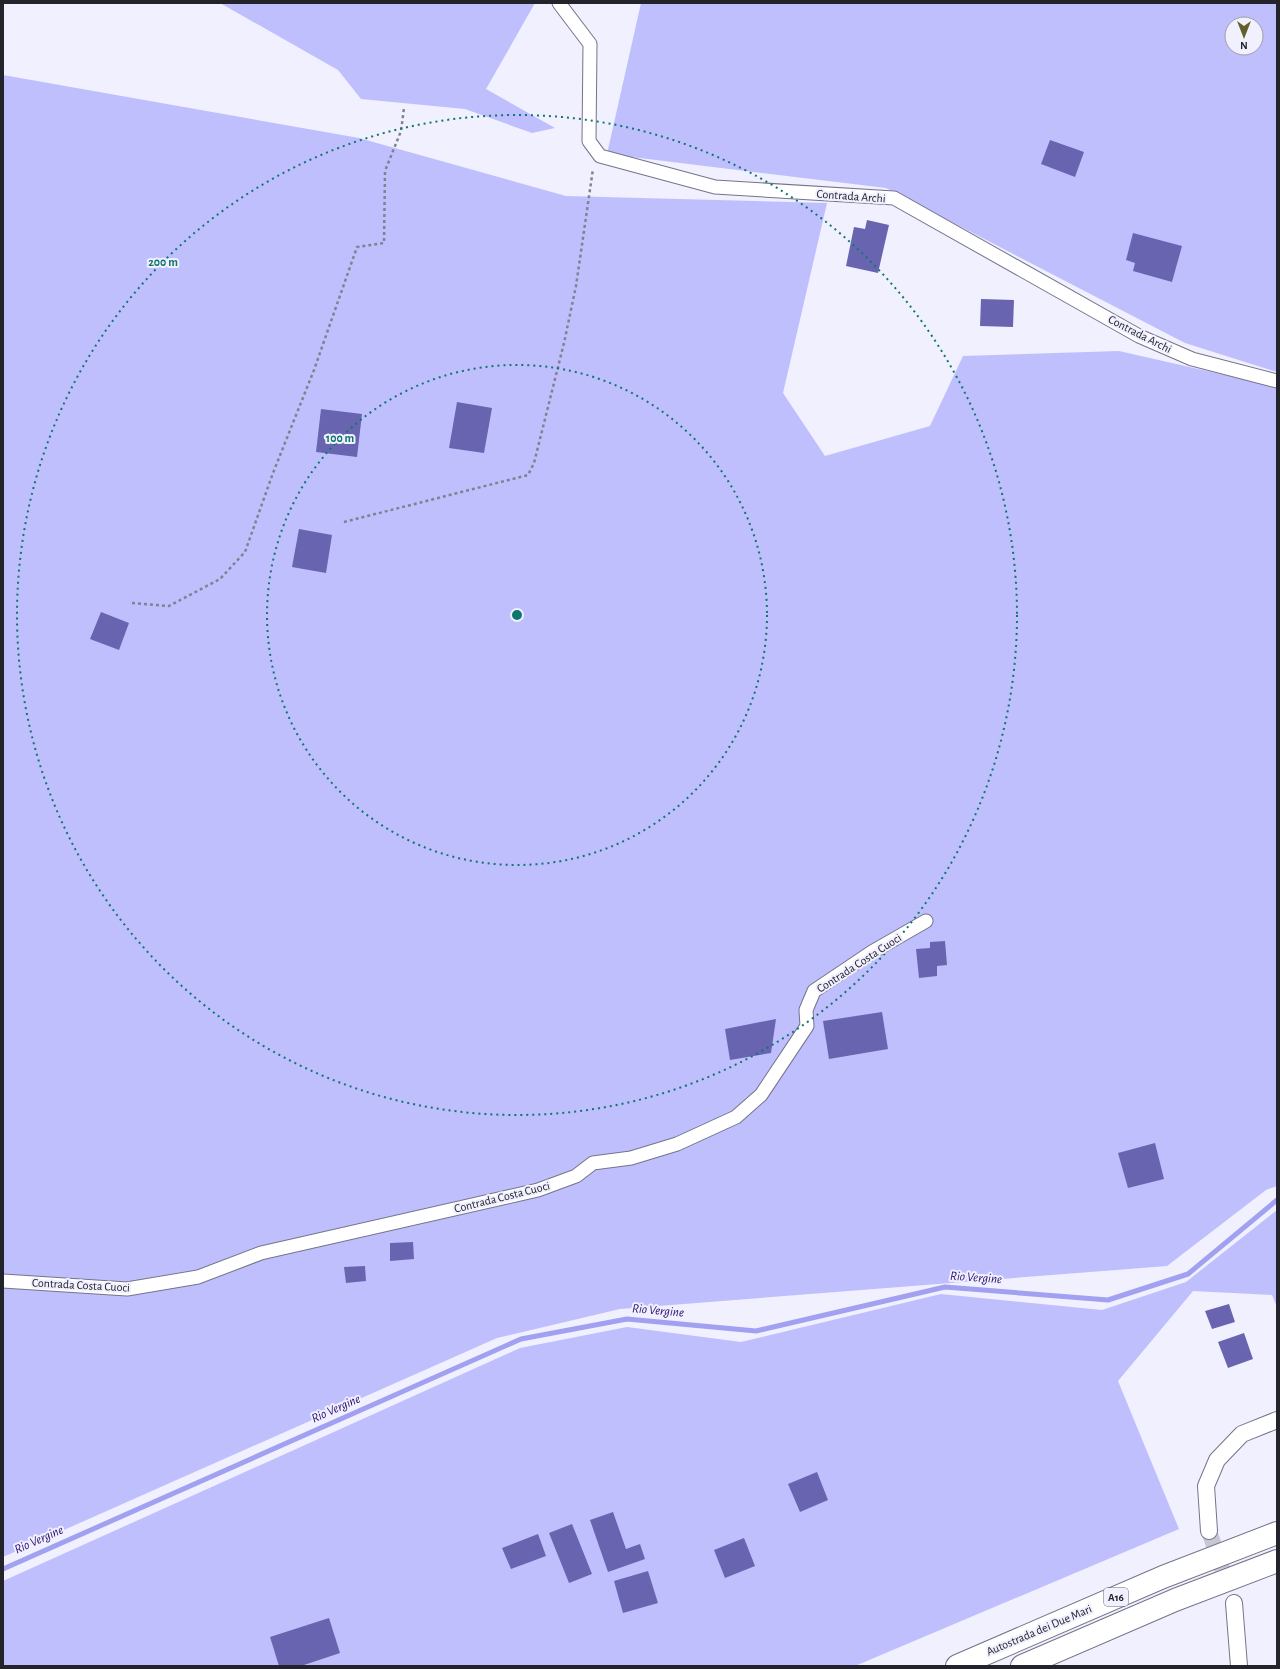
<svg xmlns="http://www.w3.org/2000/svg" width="1280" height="1669" viewBox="0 0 1280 1669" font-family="'Alegreya Sans',sans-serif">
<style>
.green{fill:#bfbffe;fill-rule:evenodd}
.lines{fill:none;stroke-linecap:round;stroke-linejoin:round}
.stream{stroke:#a2a0f0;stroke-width:5}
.building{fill:#6964af}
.tertiary-tunnel{stroke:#c7c7d5;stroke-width:16;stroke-dasharray:16 8;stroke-linecap:butt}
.minor-casing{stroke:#74748a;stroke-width:15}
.tertiary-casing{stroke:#74748a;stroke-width:18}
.motorway-casing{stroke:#74748a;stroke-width:24}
.path{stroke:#82828e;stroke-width:2.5;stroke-dasharray:3 3;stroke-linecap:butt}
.minor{stroke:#fff;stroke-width:13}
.tertiary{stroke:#fff;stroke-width:16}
.motorway{stroke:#fff;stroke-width:22}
.ring{fill:none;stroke:#0f766e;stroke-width:2;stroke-dasharray:2 4}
.labels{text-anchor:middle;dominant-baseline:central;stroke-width:4;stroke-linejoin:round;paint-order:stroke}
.shield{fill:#f0f0ff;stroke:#60606b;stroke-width:1}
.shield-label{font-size:11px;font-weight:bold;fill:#23232c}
.street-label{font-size:12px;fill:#23232c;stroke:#f0f0ff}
.water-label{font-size:13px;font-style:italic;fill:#29116e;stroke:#f0f0ff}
.centre{fill:#0f766e;stroke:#f0f0ff;stroke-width:2}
.ring-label{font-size:12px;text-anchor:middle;font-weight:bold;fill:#0f766e;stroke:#f0f0ff;stroke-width:4;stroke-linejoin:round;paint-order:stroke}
</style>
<rect width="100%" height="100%" fill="#f0f0ff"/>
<!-- green -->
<g class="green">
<path d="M220,3H535L486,89L555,128L532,133L465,109L361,99L338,70Z"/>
<path d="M641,3H1277V372L1185,343L886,188L607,154ZM1232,24H1256V48H1232Z"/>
<path d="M3,75L359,138L566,196L827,203L783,393L825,456L930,426L963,356L1119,351L1277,387V1186L1266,1190L1167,1266L620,1309L497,1338L3,1557Z"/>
<path d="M1277,1210V1307L1272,1295L1193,1291L1118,1381L1179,1529L855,1666H3V1581L520,1348L627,1327L741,1342L941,1294L1102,1310L1186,1282Z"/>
</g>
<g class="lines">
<!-- stream -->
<path class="stream" d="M3,1569L521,1339L627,1319L756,1331L945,1287L1108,1300L1188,1274L1277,1200"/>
</g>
<!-- building -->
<g class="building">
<path d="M1050,140L1084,152L1075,177L1041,164Z"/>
<path d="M867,220L889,225L878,273L846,266L854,227L865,229Z"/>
<path d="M1133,233L1182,246L1172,282L1133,271L1135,263L1126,260Z"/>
<path d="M981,299L1014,300L1013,327L980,326Z"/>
<path d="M457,402L492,408L484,453L449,448Z"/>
<path d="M321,409L362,414L357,457L316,452Z"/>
<path d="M299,529L332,535L326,573L292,567Z"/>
<path d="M101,612L129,623L119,650L90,639Z"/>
<path d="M945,941L947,965L937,966V976L919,978L916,949L930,948V942Z"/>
<path d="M882,1012L888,1049L829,1059L823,1021Z"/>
<path d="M776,1019L771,1053L730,1060L725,1029Z"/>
<path d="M1155,1143L1164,1179L1128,1188L1118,1153Z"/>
<path d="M413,1242L414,1259L390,1261V1243Z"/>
<path d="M365,1266L366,1281L346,1283L344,1267Z"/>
<path d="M1229,1304L1235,1322L1212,1329L1205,1311Z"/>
<path d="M1244,1333L1253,1359L1228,1368L1218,1342Z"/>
<path d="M817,1472L828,1500L800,1512L788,1484Z"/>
<path d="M613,1512L626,1549L640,1544L645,1559L608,1572L590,1520Z"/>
<path d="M572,1524L592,1574L569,1583L549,1533Z"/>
<path d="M538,1534L546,1556L511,1569L502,1548Z"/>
<path d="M744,1538L755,1566L725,1578L714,1550Z"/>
<path d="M648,1571L658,1603L623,1613L614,1581Z"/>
<path d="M329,1618L340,1653L301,1666H279L270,1637Z"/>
</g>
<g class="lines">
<!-- tertiary-tunnel -->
<path class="tertiary-tunnel" d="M1209,1531L1234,1603"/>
<defs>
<g id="minor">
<path d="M559,3L590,44L589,141L600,156L715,187L894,198L1139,336L1192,359L1277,381"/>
<path d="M3,1281L127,1289L198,1277L261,1253L538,1190L576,1176L593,1163L631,1158L677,1144L736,1117L761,1095L807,1026L806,1010L814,991L872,952L926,921"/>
</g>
<g id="tertiary">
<path d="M1209,1531L1206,1486L1217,1460L1242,1434L1277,1420"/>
<path d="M1234,1603L1239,1666"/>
</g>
<g id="motorway">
<path d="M957,1666L1163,1577L1277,1533"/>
<path d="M1022,1666L1175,1600L1277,1561"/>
</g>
</defs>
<!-- minor casing -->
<use href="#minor" class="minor-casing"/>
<!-- tertiary casing -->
<use href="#tertiary" class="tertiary-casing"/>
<!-- motorway casing -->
<use href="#motorway" class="motorway-casing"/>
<!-- path -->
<g class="path">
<path d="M344,522L528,475L534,463L564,343L576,286L593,169"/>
<path d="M132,603L169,606L220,579L245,552L273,473L314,370L357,247L384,243L385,171L401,131L404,108"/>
</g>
<!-- minor -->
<use href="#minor" class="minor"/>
<!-- tertiary -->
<use href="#tertiary" class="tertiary"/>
<!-- motorway -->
<use href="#motorway" class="motorway"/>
</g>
<!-- distance rings -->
<g class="ring">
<circle cx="517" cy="615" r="250"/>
<circle cx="517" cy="615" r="500"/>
</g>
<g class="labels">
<!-- shield labels -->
<rect class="shield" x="1104" y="1588" width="24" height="18" rx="3"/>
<g class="shield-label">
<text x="1116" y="1597">A16</text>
</g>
<!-- street labels -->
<g class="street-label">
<text transform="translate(851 196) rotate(4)">Contrada Archi</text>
<text transform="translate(1140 334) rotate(27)">Contrada Archi</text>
<text transform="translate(859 963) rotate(-33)">Contrada Costa Cuoci</text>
<text transform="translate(502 1197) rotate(-14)">Contrada Costa Cuoci</text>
<text transform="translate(81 1285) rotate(3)">Contrada Costa Cuoci</text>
<text transform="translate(1039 1630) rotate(-23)">Autostrada dei Due Mari</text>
</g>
<!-- water labels -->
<g class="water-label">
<text transform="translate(976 1278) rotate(4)">Rio Vergine</text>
<text transform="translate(658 1311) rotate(5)">Rio Vergine</text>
<text transform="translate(336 1409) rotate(-24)">Rio Vergine</text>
<text transform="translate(39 1540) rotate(-24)">Rio Vergine</text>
</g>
</g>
<circle cx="517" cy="615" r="6" class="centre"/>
<g class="ring-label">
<text x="163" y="266">200 m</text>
<text x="340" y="442">100 m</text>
</g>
<!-- border -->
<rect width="1280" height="1669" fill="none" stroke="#23232c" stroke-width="8"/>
<!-- north arrow -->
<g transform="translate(1244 36) rotate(180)"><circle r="19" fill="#f0f0ff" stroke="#9e9eab"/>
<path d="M0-3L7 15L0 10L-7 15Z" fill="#635f2b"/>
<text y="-6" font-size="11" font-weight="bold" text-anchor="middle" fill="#23232c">N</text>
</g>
</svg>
